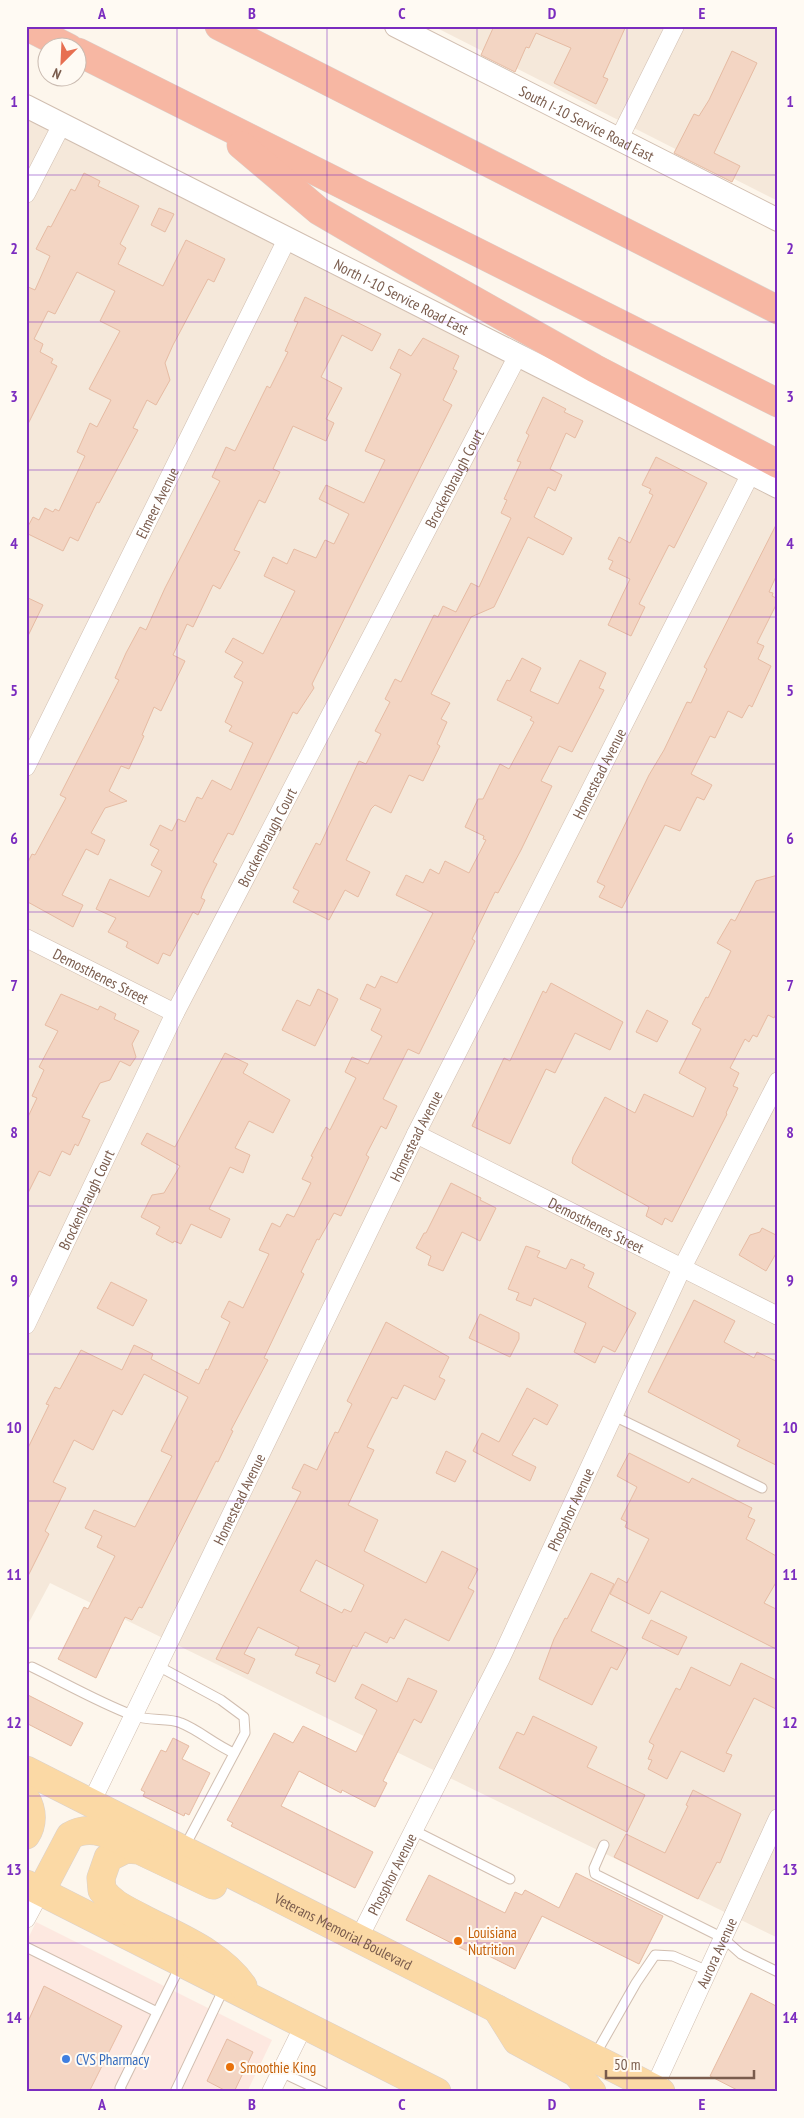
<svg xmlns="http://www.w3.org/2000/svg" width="804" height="2118" viewBox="0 0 804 2118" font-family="'PT Sans Narrow',sans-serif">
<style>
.residential{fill:#f5e8da}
.commercial{fill:#fde8e0}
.building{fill:#f3d5c3;stroke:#e6bba3;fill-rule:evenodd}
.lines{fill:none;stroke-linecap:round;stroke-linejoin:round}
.service-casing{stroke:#d1beb0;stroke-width:11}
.minor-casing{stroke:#d1beb0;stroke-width:19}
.tertiary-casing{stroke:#d1beb0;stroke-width:24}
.primary-casing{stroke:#dad1cd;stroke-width:29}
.motorway-casing{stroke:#dad1cd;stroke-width:29}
.service{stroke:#fff;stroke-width:9}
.minor{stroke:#fff;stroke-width:18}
.tertiary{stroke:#fff;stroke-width:22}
.primary{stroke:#fbd9a5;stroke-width:28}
.motorway{stroke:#f7b7a3;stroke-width:28}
.grid{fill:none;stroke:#7b2cbf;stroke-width:1;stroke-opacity:0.55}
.food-dot{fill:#e8710a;stroke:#fffaf3;stroke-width:2}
.shop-dot{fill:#3f7fe0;stroke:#fffaf3;stroke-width:2}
.labels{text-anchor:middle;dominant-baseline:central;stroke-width:4;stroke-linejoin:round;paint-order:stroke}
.street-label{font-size:15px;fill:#7a5c4d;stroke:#fffaf3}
.food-label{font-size:15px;fill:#c56008;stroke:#fffaf3;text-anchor:start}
.shop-label{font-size:15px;fill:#366cbe;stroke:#fffaf3;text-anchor:start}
.neatline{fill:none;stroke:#7b2cbf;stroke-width:2}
.grid-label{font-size:16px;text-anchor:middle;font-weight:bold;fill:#7b2cbf}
</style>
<rect width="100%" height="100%" fill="#fdf6ec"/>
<!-- residential -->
<g class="residential">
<path d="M433,26H778V201Z"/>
<path d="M26,119L778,500V1938L50,1583L26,1628Z"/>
</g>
<!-- commercial -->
<path class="commercial" d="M36,1922L272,2040L247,2092H26V1943Z"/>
<!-- building -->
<g class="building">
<path d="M494,26H626L603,77L608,79L596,104L554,83L571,48L536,33L529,48L526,47L515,72L481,55Z"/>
<path d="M732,51L757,63L714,153L740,166L732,182L674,153L694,114L699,116L709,100Z"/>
<path d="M84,173L100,181L98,186L139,206L120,244L126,248L118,264L163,286L186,240L225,259L214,282L208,279L173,345L165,363L170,380L156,405L147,400L133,428L138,430L99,503L97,502L78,541L70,537L63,551L26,533V530L33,517L39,520L45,508L53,512L55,509L59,511L85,456L77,452L90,423L97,427L111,400L89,389L120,331L100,321L115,291L77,272L55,314L48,311L34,339L43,344L40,352L53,359L51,363L57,366L26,428V286L35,290L50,256L36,249L48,226L51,227L71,189L75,191Z"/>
<path d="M159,208L174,214L165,232L151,225Z"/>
<path d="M305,297L381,334L372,351L342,335L321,377L342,388L326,419L334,423L326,441L293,426L273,469L280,472L265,503L259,500L234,550L240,552L220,589L213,585L193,627L187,624L173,655L185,661L161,711L154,707L142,735L144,736L129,769L121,766L109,791L127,801L105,808L91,833L105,840L98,855L86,849L62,895L83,905L73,927L26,901V866L32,854L35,855L66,798L60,795L119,680L115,678L126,653L140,627L146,630L165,588L220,481L212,477L226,447L235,451L267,386L270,388L288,352L285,351L298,322L294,321Z"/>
<path d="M423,338L459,356L453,369L457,371L443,400L452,405L359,589L312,684L314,688L297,714L293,712L233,835L228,833L213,862L217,864L204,890L201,898L205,900L198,915L193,912L170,956L163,953L158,964L126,947L128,942L108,932L116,918L96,909L110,879L149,897L162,871L151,865L159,850L150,845L160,825L172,831L178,819L185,822L197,797L202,799L212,780L231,790L253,743L229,731L232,726L225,722L243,682L234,677L243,662L225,652L233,638L263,654L295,591L264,576L273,557L287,564L294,549L316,558L325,540L334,544L349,514L319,499L326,485L364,503L385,460L365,451L401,374L390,368L399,349L411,356Z"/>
<path d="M543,397L566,409L564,412L583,421L575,438L566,433L550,469L562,475L555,491L548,487L534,517L572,538L563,555L528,537L494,607L471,617L431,694L450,703L441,719L447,722L437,744L440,746L423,781L409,775L391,813L375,805L371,809L346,860L370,872L358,897L345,890L329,920L293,902L299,891L293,888L316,843L320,845L359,761L366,764L381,734L375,731L390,702L385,699L395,679L401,682L434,615L438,617L443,606L456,612L471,583L479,587L511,518L501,513L507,500L504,499L521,462L517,461L529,435L526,433Z"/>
<path d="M656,457L707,483L674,548L669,545L639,604L645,607L631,636L608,625L630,579L609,569L613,561L608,559L619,537L630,543L653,495L649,493L651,489L642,485Z"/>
<path d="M778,521V572L769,592L773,593L772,596L778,599V601L757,643L764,646L758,659L771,666L752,707L749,705L742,718L728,711L715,738L710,736L691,774L712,785L704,800L697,797L680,831L665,825L622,908L599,897L605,886L597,882L649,775L664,750L687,702L691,703L707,669L704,667Z"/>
<path d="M26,597L43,605L26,640Z"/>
<path d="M522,658L541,668L530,691L558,704L580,660L606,673L599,688L604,690L572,752L559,746L541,781L552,786L521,850L498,893L495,892L472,939L475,941L419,1054L408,1049L383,1099L397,1106L386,1129L381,1126L366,1155L369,1157L341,1216L334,1213L319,1240L317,1239L301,1272L304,1274L264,1358L268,1360L231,1430L233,1431L218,1462L216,1461L142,1608L139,1607L132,1620L125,1617L96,1678L58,1659L84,1607L88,1609L115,1556L97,1547L102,1536L85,1528L94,1510L135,1527L172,1456L161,1451L188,1397L144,1374L122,1415L113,1410L93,1450L74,1440L53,1482L66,1488L45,1531L49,1534L26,1580V1452L49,1405L46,1404L55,1387L60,1389L81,1350L122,1370L134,1345L153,1354L151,1359L199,1384L206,1369L208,1370L230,1322L221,1317L229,1301L243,1308L269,1254L259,1250L272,1223L280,1227L287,1214L294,1217L311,1183L302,1179L313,1157L311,1156L326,1127L330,1130L356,1078L345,1072L352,1057L368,1064L382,1036L371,1030L381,1009L360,999L367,984L375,988L381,976L397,983L433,913L396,895L406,875L423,883L430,869L439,874L445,861L469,873L486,840L483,839L484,836L465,827L478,799H483L500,764L509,769L534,722L530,720L532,717L497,700L507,680L510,681Z"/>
<path d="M778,875V1010L774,1018L768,1015L757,1037L753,1035L749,1042L745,1039L730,1068L739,1073L733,1086L738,1088L726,1113L727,1114L672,1222L665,1218L662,1225L646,1216L649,1207L581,1169L572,1163L573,1157L605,1097L635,1113L644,1094L693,1117L706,1088L679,1073L701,1029L692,1024L706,997L708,998L731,951L717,943L731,919L735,921L756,881Z"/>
<path d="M551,983L623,1022L610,1050L575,1033L555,1073L546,1069L510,1144L472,1126L504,1058L510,1061L543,991L546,993Z"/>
<path d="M318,989L338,999L315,1046L282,1030L297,1000L310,1006Z"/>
<path d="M61,994L98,1010L100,1006L116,1014L114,1019L139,1031L132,1044L136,1057L130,1066L120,1061L110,1080L100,1083L82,1117L90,1120L78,1146L75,1144L70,1155L62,1151L50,1176L39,1171L26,1197V1121L37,1098L32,1096L44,1070L39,1067L58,1031L45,1025Z"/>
<path d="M647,1010L668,1021L657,1042L636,1032Z"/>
<path d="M225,1053L248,1064L243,1073L290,1100L273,1133L249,1121L235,1148L250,1155L243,1173L230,1167L209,1209L230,1219L221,1238L191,1224L181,1244L174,1241L173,1243L156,1234L160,1227L141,1217L152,1195L164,1193L180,1166L141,1144L147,1133L175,1147Z"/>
<path d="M451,1183L481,1198L480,1200L496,1208L480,1241L462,1232L443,1271L428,1265L431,1256L416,1248L424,1233H426Z"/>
<path d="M762,1228L778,1236V1250L766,1271L739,1255L750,1235L760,1232Z"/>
<path d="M526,1246L540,1251L537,1257L566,1269L571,1259L585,1265L583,1268L594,1273L588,1287L636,1313L615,1352L603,1346L595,1363L574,1352L586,1323L534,1298L531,1306L516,1300L519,1293L508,1289Z"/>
<path d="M111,1282L147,1300L133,1326L97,1308Z"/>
<path d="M694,1300L735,1321L724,1342L754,1358L757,1352L778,1362V1466L737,1446L740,1440L648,1392Z"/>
<path d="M480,1314L519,1333V1339L510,1357L469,1338Z"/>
<path d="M386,1322L449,1357L439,1377L445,1380L435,1400L404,1385L397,1399L392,1397L367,1447L374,1450L348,1505L378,1520L364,1551L426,1583L442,1551L478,1569L468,1588L474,1591L449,1641L405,1619L394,1639L390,1637L387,1643L365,1632L357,1647L353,1645L335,1682L316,1673L320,1665L295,1655L299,1647L258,1627L244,1654L255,1659L248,1674L216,1659L301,1492L292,1488L304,1464L317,1470L335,1432L338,1433L352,1404L347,1401ZM316,1560L364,1585L351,1612L344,1609L342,1613L300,1591Z"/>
<path d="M527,1388L558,1405L547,1425L534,1418L512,1455L536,1467L530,1481L473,1451L482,1433L499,1442Z"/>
<path d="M446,1451L466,1461L455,1482L436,1473Z"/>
<path d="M629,1453L689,1483L692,1478L752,1508L748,1517L755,1520L746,1539L778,1557V1579L764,1603L778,1610V1650L661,1591L649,1614L610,1594L618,1578L627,1583L649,1539L625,1527L627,1522L621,1519L637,1487L617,1476Z"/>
<path d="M591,1573L614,1584L591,1631L628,1649L617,1670L611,1667L592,1705L539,1679L554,1639L565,1618L567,1619Z"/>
<path d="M651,1620L687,1637L678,1655L642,1638Z"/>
<path d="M741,1663L778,1681V1710L754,1698L726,1753L732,1755L724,1772L681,1751L667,1779L648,1769L652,1760L648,1759L654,1745L649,1742L676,1688L680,1690L691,1667L730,1686Z"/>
<path d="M408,1678L437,1691L421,1723L414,1719L383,1781L387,1783L375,1807L342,1790L341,1793L299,1771L281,1806L373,1852L355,1888L231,1826L233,1823L227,1820L274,1733L293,1743L303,1726L356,1752L377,1710L355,1698L362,1684L397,1702Z"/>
<path d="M26,1694L83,1723L71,1746L26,1723Z"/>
<path d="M533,1716L597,1747L587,1767L645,1795L627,1832L499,1768L517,1732L524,1735Z"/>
<path d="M173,1738L189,1746L182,1759L210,1773L189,1815L185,1813L184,1816L143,1796L145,1792L141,1790L161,1750L166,1752Z"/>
<path d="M693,1790L741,1814L720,1863L717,1862L698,1899L614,1857L626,1834L665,1853L688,1806L686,1805Z"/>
<path d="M576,1873L663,1916L639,1964L542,1916L515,1969L481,1952L479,1957L406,1920L429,1875L505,1913L515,1892L522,1895L525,1890L559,1908Z"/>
<path d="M44,1986L122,2026L89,2092H26V2026Z"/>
<path d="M751,1993L778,2007V2092H741L710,2076Z"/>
<path d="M227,2039L253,2052L234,2092H228L207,2081Z"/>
</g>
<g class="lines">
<defs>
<g id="service">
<path d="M614,1416L762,1488"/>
<path d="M158,1666L221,1700L244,1717L245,1733L185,1846"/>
<path d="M32,1667C65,1683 98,1702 132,1715C149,1722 168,1717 181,1723C199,1730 215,1745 234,1753"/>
<path d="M413,1830L510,1879"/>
<path d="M604,1845L594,1868L595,1874L723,1938L741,1954L778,1972"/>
<path d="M26,1947L157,2012"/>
<path d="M595,2055L636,1983L655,1955L673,1956L708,1971"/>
<path d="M281,2072L323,2092"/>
<path d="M122,2092L120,2088L180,1966"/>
<path d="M175,2092L224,1988"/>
</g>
<g id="minor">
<path d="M619,139L675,26"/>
<path d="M26,194L62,124"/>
<path id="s1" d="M26,767L287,239"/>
<path id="s2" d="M26,938L175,1013"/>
<path id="s3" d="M416,1134L778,1316"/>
<path id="s4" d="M26,1325L175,1013L518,355"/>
<path id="s5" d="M91,1803L416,1134L751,473"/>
<path d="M26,1919L41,1891"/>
<path id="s6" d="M359,1938L501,1658L682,1268L778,1081"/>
<path id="s7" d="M654,2088L778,1818"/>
<path d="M271,2092L304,2025"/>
</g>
<g id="tertiary">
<path id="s8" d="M396,26L778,220"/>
<path id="s9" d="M26,106L778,487"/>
</g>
<g id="primary">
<path id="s10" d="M26,1770L661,2092"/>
<path d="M26,1799C33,1811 33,1824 26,1835"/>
<path d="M26,1884L437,2092"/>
<path d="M213,1885L139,1850L126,1849L108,1858L101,1878L102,1890C112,1904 127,1910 142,1918C178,1937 219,1952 243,1986"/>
<path d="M41,1891L70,1836C93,1822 117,1838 139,1850"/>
<path d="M497,2009L517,2041L576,2073L592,2092"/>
</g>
<g id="motorway">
<path d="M26,26L69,48"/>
<path d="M219,26L778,310"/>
<path d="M78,52L778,403"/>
<path d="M241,145L319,211L408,263L594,368L778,464"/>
</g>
</defs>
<!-- service casing -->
<use href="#service" class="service-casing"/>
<!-- minor casing -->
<use href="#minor" class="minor-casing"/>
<!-- tertiary casing -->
<use href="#tertiary" class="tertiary-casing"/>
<!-- primary casing -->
<use href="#primary" class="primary-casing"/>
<!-- motorway casing -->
<use href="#motorway" class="motorway-casing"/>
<!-- service -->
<use href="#service" class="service"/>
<!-- minor -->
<use href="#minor" class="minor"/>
<!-- tertiary -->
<use href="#tertiary" class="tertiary"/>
<!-- primary -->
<use href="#primary" class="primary"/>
<!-- motorway -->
<use href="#motorway" class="motorway"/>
</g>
<!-- grid -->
<path class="grid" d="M177,26V2092M327,26V2092M477,26V2092M627,26V2092M26,175H778M26,322H778M26,470H778M26,617H778M26,764H778M26,912H778M26,1059H778M26,1206H778M26,1354H778M26,1501H778M26,1648H778M26,1796H778M26,1943H778"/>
<!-- markers -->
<g class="food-dot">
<circle cx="458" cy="1941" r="5"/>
<circle cx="230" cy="2067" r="5"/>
</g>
<circle class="shop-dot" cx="66" cy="2059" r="5"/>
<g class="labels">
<!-- street labels -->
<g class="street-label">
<text stroke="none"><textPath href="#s8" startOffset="214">South I-10 Service Road East</textPath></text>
<text stroke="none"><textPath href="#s9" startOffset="421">North I-10 Service Road East</textPath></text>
<text stroke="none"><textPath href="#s4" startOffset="949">Brockenbraugh Court</textPath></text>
<text stroke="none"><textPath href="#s1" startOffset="295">Elmeer Avenue</textPath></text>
<text stroke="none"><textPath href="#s5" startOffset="1148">Homestead Avenue</textPath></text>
<text stroke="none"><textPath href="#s4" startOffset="544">Brockenbraugh Court</textPath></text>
<text stroke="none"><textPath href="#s2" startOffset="84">Demosthenes Street</textPath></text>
<text stroke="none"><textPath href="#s5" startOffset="742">Homestead Avenue</textPath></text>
<text stroke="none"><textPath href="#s4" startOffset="139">Brockenbraugh Court</textPath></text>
<text stroke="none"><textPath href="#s3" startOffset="202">Demosthenes Street</textPath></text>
<text stroke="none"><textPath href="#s5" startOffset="338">Homestead Avenue</textPath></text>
<text stroke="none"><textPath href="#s6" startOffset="478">Phosphor Avenue</textPath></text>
<text stroke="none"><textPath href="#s6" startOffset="72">Phosphor Avenue</textPath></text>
<text stroke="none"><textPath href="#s10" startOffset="356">Veterans Memorial Boulevard</textPath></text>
<text stroke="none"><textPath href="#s7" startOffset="149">Aurora Avenue</textPath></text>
</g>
<!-- food labels -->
<g class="food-label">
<text x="468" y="1932">Louisiana<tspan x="468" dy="17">Nutrition</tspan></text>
<text x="240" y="2067">Smoothie King</text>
</g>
<!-- shop labels -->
<g class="shop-label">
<text x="76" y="2059">CVS Pharmacy</text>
</g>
</g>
<!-- border -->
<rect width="804" height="2118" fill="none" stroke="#fffaf3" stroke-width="55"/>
<!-- north arrow -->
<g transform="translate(62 62) rotate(204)"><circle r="24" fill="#fffaf3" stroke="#cabbb1"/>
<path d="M0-4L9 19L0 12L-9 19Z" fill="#e76f51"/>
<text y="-8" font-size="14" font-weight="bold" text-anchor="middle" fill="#7a5c4d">N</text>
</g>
<!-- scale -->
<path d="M606 2070v8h148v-8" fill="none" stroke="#7a5c4d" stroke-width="2.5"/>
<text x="614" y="2070" font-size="15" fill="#7a5c4d" stroke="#fffaf3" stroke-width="4" paint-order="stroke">50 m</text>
<rect x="28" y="28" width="748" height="2062" class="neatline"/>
<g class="grid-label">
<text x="102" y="19">A</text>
<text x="252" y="19">B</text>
<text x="402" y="19">C</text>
<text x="552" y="19">D</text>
<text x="702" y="19">E</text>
<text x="14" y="107">1</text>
<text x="790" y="107">1</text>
<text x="14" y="254">2</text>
<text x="790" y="254">2</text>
<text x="14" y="402">3</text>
<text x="790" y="402">3</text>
<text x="14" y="549">4</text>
<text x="790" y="549">4</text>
<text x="14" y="696">5</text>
<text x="790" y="696">5</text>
<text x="14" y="844">6</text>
<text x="790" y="844">6</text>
<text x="14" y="991">7</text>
<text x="790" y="991">7</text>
<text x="14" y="1138">8</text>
<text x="790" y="1138">8</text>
<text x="14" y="1286">9</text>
<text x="790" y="1286">9</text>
<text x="14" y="1433">10</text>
<text x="790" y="1433">10</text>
<text x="14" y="1580">11</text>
<text x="790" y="1580">11</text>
<text x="14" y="1728">12</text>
<text x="790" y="1728">12</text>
<text x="14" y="1875">13</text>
<text x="790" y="1875">13</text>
<text x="14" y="2023">14</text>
<text x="790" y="2023">14</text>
<text x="102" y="2110">A</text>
<text x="252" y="2110">B</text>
<text x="402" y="2110">C</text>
<text x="552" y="2110">D</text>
<text x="702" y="2110">E</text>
</g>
</svg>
